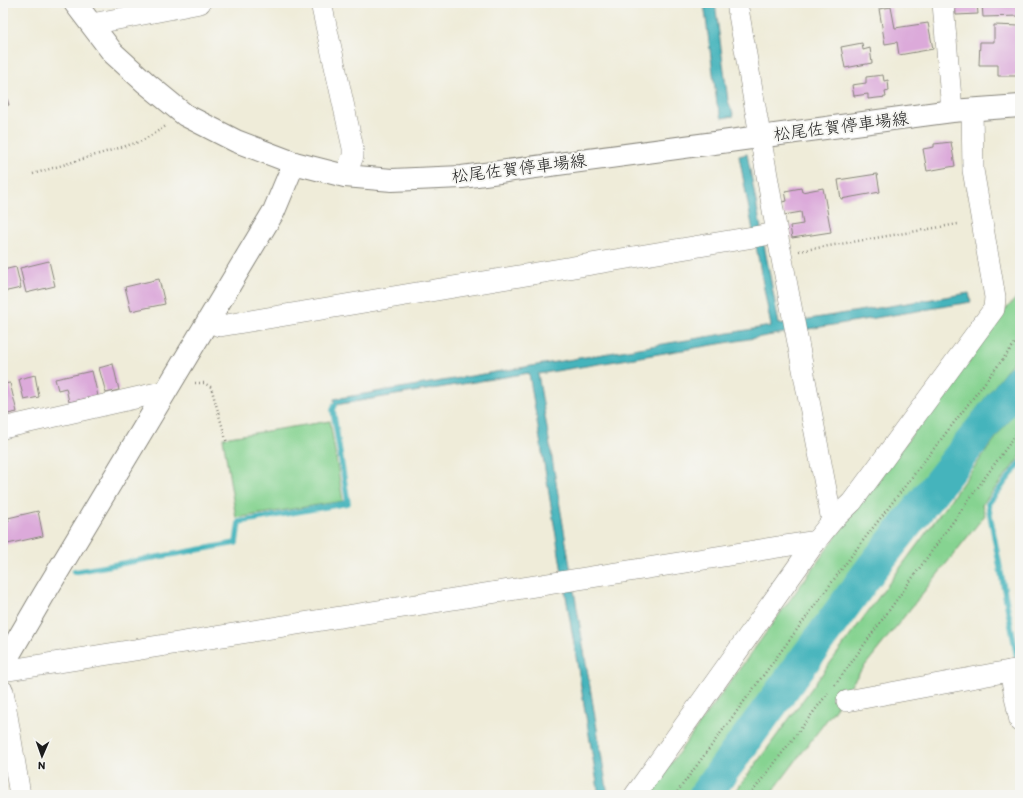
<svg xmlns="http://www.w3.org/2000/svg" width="1023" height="798" viewBox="0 0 1023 798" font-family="Itim,'Klee One',sans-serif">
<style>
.green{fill:#86d391;stroke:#517856}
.water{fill:#44b4bc;stroke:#30686c}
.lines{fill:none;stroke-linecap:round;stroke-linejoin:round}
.stream{stroke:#44b4bc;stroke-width:5.5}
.river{stroke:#44b4bc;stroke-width:33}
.building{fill:#dcaada}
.street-casing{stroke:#86847a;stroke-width:22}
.secondary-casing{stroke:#86847a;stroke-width:24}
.path{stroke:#86847a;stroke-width:2.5;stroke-dasharray:1 3;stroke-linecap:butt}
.street{stroke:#fff;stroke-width:21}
.secondary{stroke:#fff;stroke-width:22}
.labels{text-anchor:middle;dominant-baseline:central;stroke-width:4;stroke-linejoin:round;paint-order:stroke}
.street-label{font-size:17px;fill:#1c1c1c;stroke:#f6f6f2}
</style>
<rect width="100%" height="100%" fill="#f6f6f2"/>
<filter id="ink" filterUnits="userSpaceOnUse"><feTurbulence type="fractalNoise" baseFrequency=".025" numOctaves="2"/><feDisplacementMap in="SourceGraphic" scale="8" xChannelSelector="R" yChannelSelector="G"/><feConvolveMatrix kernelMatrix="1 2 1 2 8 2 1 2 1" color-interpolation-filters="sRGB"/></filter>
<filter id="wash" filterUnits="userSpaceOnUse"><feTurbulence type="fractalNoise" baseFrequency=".012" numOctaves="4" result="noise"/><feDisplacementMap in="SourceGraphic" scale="16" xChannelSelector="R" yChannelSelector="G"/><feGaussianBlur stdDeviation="0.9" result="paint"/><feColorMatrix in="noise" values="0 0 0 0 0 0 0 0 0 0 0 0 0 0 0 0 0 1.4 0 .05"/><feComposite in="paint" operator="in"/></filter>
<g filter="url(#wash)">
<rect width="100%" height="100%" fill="#efecd9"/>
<!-- green -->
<g class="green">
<path d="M1020,294V353L867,551L688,795H648L840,531L1006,309Z"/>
<path d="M1020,405V457L982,505L985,515L860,672L835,709L770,795H733Z"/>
<path d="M330,421L343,501L236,518L223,438Z"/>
</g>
<!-- water -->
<g class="water">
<path d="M704,3H715L728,101L734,116L722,118L717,104Z"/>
<path d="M747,154L779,324L969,293L971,302L538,374L608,795H599L529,373L335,405L334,399L771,326L739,156Z"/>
</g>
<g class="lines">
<!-- stream -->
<g class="stream">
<path d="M74,572L236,543L239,522L348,503L333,410L335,405"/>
<path d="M1018,663L988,504L1020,463"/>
</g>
<!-- river -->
<path class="river" d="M705,795L872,568L1020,380"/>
</g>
<g id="blocks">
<!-- building -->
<g class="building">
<path d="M955,3H977L978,14L956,15Z"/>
<path d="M982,3H1020V16L983,17Z"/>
<path d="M891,7L895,28L928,23L933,49L899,55L897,42L885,44L879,9Z"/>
<path d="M994,25L1020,26V76H998V65H979L980,42H994Z"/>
<path d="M862,43L863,50L870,48L872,63L845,68L841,47Z"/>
<path d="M883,75L884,81L888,80L889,91L885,92L886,97L868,99V94L854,96L852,85L866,83V77Z"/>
<path d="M3,86L9,105L3,106Z"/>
<path d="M951,142L955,166L927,171L923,149L934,147V144Z"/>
<path d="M877,174L880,192L841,199L838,180Z"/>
<path d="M801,188L802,192L823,188L831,232L792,238L790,226L803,224L801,212L784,215L782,202L787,201L785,191Z"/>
<path d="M49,261L55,286L26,293L20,268Z"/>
<path d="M16,267L21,288L3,292V270Z"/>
<path d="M159,279L165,304L131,311L125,287Z"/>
<path d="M3,308L6,319L3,320Z"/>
<path d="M113,364L119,390L106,393L99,368Z"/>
<path d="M92,371L98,396L69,402L66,388L58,390L55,379Z"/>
<path d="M35,375L39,397L24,400L19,379Z"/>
<path d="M10,383L17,412L3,415V384Z"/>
<path d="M38,511L43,536L3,545V522L9,521L8,518Z"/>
</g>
</g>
</g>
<g filter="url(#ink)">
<use href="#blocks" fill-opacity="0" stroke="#86847a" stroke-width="1"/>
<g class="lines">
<defs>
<g id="street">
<path d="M321,3L353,148V156L345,176"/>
<path d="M737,3L777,233L832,521"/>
<path d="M943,3L952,111"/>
<path d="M92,24L200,3"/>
<path d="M208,321L220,326L777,233"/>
<path d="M3,428L166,391"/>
<path d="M3,671L816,541"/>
<path d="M1010,671L1020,721"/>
<path d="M3,691L20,795"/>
<path d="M847,701L1020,669"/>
<path d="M635,795L816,541L832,521L852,502L994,309L995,297L973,170L972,109"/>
</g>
<g id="secondary">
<path d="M75,3L113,53L146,83L185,115L236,141L294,163L345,176L392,180L462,177L952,111L1020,106"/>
<path d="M3,665L43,596L274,211L294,163"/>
</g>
</defs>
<!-- street casing -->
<use href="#street" class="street-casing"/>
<!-- secondary casing -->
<use href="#secondary" class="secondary-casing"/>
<!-- path -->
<g class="path">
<path d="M33,174L142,141L166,126"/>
<path d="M799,251L958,224"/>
<path d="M195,383H204L211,387L227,443"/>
<path d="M835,685L1020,429"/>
<path d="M675,795L855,551L1020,337"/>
<path d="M750,795L828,693"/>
</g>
<!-- street -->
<use href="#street" class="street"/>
<!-- secondary -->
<use href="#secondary" class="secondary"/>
</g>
</g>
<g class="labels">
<!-- street labels -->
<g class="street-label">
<text transform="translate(841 126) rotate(-7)">松尾佐賀停車場線</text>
<text transform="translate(519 168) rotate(-7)">松尾佐賀停車場線</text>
</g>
</g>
<!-- margin -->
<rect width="1023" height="798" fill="none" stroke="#f6f6f2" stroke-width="16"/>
<!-- north arrow -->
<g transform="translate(42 756) rotate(182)" stroke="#f6f6f2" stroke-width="3" paint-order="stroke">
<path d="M0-3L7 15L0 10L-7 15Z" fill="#1c1c1c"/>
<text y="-6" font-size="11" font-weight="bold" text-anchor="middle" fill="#1c1c1c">N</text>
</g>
</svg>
